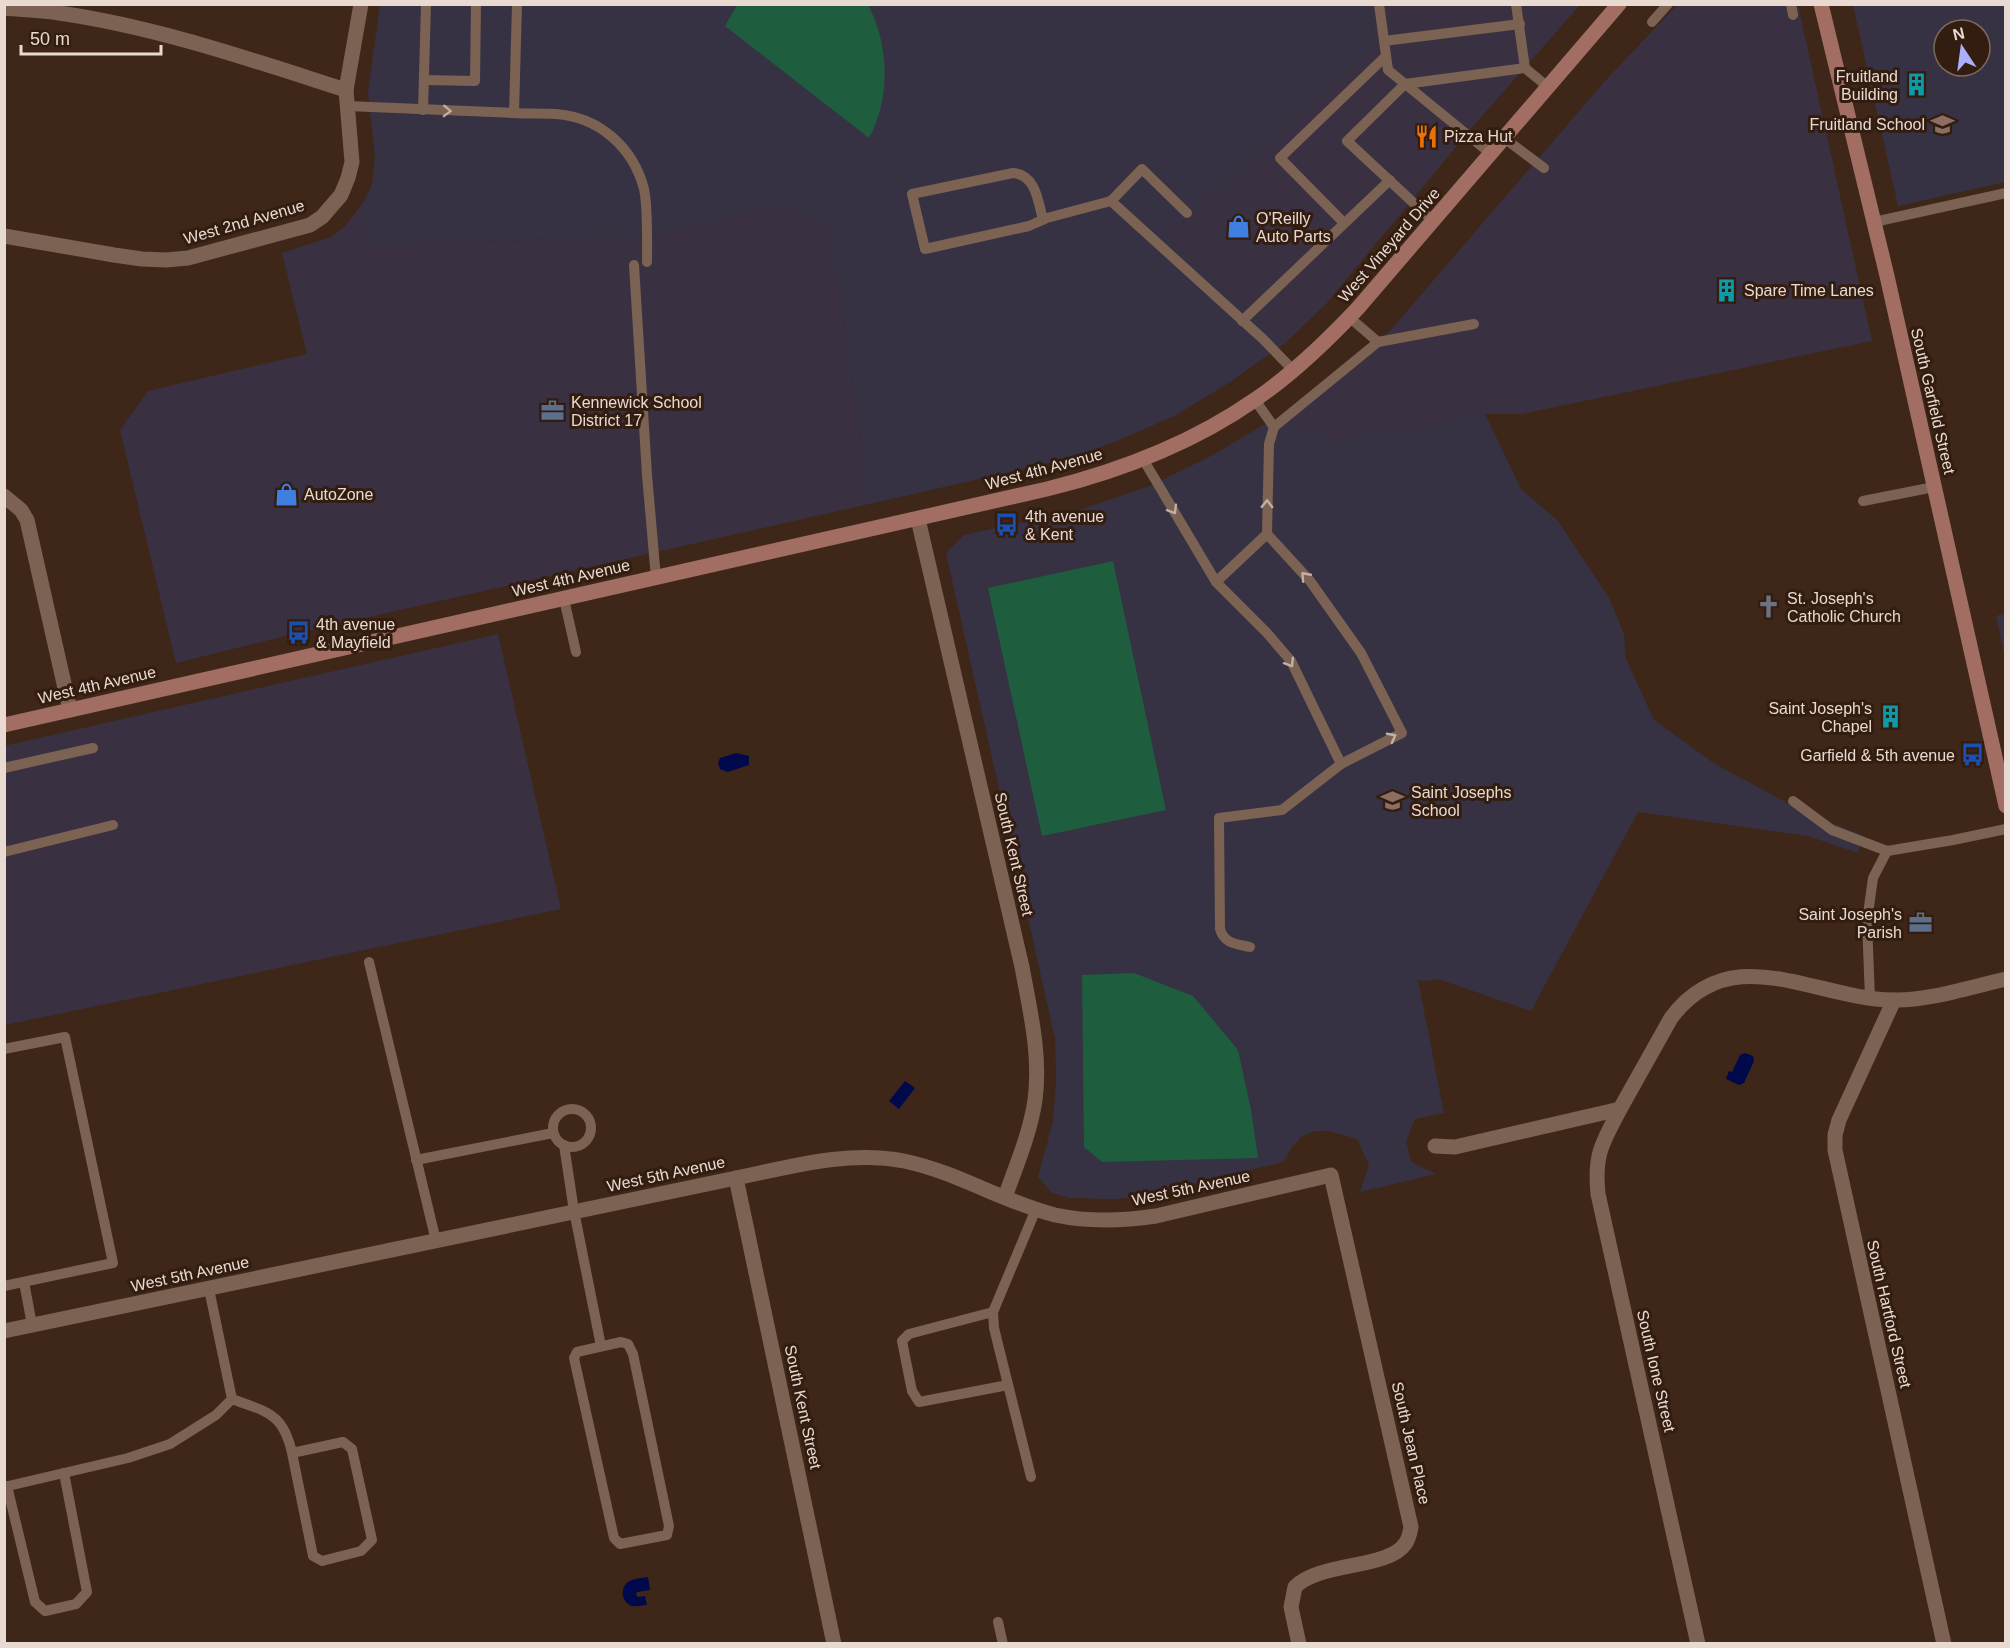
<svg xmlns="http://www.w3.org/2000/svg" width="2010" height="1648" viewBox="0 0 2010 1648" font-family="Helvetica,sans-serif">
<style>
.commercial{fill:#393141}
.education{fill:#363243;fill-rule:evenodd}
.green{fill:#1f5d3f}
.water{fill:#00094c}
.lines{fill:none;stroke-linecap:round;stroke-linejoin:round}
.lane{stroke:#7b6252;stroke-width:10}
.street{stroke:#7b6252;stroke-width:15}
.secondary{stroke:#a26d62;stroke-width:15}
.oneway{stroke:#c2b0a5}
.labels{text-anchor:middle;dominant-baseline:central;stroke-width:6;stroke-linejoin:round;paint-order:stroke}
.poi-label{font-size:16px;fill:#e9dad1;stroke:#331d10;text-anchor:start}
.street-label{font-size:16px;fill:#e9dad1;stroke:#331d10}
</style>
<rect width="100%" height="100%" fill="#3e2719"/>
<!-- commercial -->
<g class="commercial">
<path d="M1369,5H1580L1475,124L1326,304L1285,343L1167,238L1374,41Z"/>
<path d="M1677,5H1798L1872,341L1521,414H1485L1331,441L1284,418L1389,332L1605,81Z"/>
<path d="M363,203V247L663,234L785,203L830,226L869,504L298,633L176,663L120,430L148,391L307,354L282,253L331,237L345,226Z"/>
<path d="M498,634L561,909L5,1025L4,746Z"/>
</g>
<!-- education -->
<g class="education">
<path d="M380,5H1369L1374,41L1167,238L1285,343L1227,384L1174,416L1117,441L1067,459L869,504L830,227L785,203L663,234L363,247V203L372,185L375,157L368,92Z"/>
<path d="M1853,5H2005V182L1898,206ZM1944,30H1980V66H1944Z"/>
<path d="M1485,414L1521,489L1558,521L1609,598L1624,634L1626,659L1654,720L1715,764L1806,813L1862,835L1858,853L1808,836L1638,812L1531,1011L1438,979L1425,981L1418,980L1444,1113L1415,1119L1406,1141L1411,1162L1436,1174L1360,1192L1369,1165L1357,1139L1329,1131H1315L1301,1137L1292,1147L1283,1162L1138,1197L1113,1199L1070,1198L1052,1193L1038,1177L1053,1121L1056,1080L1055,1038L946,553L964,535L1083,509L1152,485L1211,456L1267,423L1284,418L1331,441Z"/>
<path d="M2005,613L2006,614L2005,659L1996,616Z"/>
</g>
<!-- green -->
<g class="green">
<path d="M737,5H868C889,44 891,98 869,138L725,26Z"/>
<path d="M1113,561L1166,810L1042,836L988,588Z"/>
<path d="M1134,973L1193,996L1238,1050L1251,1110L1258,1158L1102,1162L1084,1147L1082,975Z"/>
</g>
<!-- water -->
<g class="water">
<path d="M736,753L749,756V765L728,772L720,769L718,763L720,758Z"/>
<path d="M1745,1053L1753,1056L1754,1061L1744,1083L1739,1085L1726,1079L1729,1071L1732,1072L1740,1055Z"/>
<path d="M905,1081L915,1088L899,1109L889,1101Z"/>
<path d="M648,1577L650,1590L637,1592L636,1595L638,1597L645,1596L647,1605C642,1605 637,1607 632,1606C621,1602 620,1588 628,1582C634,1578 642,1578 648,1577Z"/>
</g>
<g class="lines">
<!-- lane -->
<g class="lane">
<path d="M1379,4L1388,70L1491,154"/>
<path d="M1516,4L1525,68L1548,87"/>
<path d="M1791,4L1793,15"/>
<path d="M1652,22L1668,4"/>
<path d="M1384,41L1520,24"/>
<path d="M424,80L475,81L476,4"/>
<path d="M347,106L514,113L517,4"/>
<path d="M423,110L426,4"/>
<path d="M514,113C528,114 542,113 556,114C599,117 633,147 644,189C648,207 647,242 647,262"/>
<path d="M1504,138L1544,168"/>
<path d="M1111,201L1263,339L1293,370"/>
<path d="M1043,220C1038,201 1036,175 1013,173L912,194L925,249L1029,226L1047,218L1111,201L1142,169L1187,213"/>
<path d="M1433,221L1347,141L1405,84L1525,68"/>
<path d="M1874,222L2006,193"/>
<path d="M1344,223L1280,158L1386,56"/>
<path d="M634,265L647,475L656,578"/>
<path d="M1242,321L1390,180"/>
<path d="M1378,342L1474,324"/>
<path d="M1255,400L1274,427"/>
<path d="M1143,459L1216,582L1267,633L1291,661L1341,764"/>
<path d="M1863,501L1934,487"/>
<path d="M1216,582L1267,534L1269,444L1274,427L1378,342L1349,317"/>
<path d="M564,599L576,652"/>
<path d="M4,768L93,748"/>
<path d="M1793,801L1832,830L1887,851L1953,840L2006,829"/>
<path d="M4,852L113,825"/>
<path d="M1250,947C1237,944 1224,944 1220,929L1219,818L1282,810L1341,764L1402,733L1361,653L1310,581L1267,534"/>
<path d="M369,962L436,1241"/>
<path d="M1870,999L1867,921L1873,878L1887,851"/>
<path d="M4,1049L65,1037L113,1263L4,1286"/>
<circle cx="572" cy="1128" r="19"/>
<path d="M564,1145L574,1211L601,1346"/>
<path d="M416,1160L553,1133"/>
<path d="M24,1282L32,1325"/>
<path d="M993,1312L909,1334L902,1341L912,1391L919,1402L1008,1385"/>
<path d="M621,1342L628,1344L633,1354L669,1526L667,1535L620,1544L614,1538L574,1358L577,1352Z"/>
<path d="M232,1399C266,1412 283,1412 292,1453L313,1556L322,1561L361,1551L372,1540L352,1449L343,1442L292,1453"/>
<path d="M1031,1477L994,1328L993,1312L1036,1209"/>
<path d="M7,1486L35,1602L45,1611L76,1604L87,1592L64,1473"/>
<path d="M4,1487L128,1458L170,1444L216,1415L232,1399L209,1289"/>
<path d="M998,1622L1003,1644"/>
</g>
<!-- street -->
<g class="street">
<path d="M4,8C23,10 41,10 59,13C157,27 252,60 346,90"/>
<path d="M4,236L114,255L142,259L166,260L188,258L310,225L322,217L341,195L348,178L352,162L346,90L361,4"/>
<path d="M4,496L21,510L27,520L70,710"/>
<path d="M918,519L1022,967C1030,1011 1041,1055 1035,1100C1030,1134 1016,1166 1005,1197"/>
<path d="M1894,1000L1839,1120L1835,1135V1150L1944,1644"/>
<path d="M1620,1109C1602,1144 1594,1154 1598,1194L1698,1644"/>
<path d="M1435,1146L1455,1147L1620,1109L1671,1018C1732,937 1814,999 1893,1000C1929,1001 1970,987 2006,979"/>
<path d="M736,1178L834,1644"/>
<path d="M4,1331L736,1178C790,1167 848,1150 904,1161C957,1172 1003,1202 1055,1215C1088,1222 1123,1221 1156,1216L1331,1175L1411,1527C1410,1533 1409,1539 1405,1544C1388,1569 1319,1562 1295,1587L1291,1607L1299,1644"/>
</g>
<!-- secondary -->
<g class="secondary">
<path d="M1821,4L1887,276L2006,806"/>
<path d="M4,725L1047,489C1120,471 1193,443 1256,399C1294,373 1327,341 1358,308L1619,4"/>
</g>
</g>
<!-- one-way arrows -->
<defs><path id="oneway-chevron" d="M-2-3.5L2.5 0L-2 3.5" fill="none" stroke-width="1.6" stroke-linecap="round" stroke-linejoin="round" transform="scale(1.5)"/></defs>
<g class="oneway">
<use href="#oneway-chevron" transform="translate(447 111) rotate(2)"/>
<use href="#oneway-chevron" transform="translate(1267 504) rotate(-89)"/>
<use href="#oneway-chevron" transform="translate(1173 510) rotate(59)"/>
<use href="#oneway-chevron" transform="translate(1305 576) rotate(-132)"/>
<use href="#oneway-chevron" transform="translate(1290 663) rotate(58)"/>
<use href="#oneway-chevron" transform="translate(1392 737) rotate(-28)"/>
</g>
<!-- icons -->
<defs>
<symbol id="building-bare" viewBox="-9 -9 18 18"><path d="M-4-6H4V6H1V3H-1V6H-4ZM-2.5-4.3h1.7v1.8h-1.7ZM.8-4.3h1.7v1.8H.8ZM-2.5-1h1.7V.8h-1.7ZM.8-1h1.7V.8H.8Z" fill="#0f9aa8" stroke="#331d10" stroke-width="2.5" paint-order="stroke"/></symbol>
<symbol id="school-bare" viewBox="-9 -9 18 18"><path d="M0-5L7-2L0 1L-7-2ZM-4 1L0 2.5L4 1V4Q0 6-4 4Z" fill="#8d6e63" stroke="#331d10" stroke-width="2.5" paint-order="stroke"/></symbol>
<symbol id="restaurant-bare" viewBox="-9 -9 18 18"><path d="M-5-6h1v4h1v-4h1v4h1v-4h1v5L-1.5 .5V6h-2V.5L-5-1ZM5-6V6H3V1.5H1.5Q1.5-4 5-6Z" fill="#e8710a" stroke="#331d10" stroke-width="2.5" paint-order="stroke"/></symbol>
<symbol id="shop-bare" viewBox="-9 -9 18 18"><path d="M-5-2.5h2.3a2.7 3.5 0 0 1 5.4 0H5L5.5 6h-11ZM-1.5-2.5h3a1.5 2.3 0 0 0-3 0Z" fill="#3f7fe0" stroke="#331d10" stroke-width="2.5" paint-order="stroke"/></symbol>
<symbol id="office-bare" viewBox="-9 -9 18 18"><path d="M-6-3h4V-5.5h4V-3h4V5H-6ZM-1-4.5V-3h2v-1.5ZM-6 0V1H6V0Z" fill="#5c6f8a" stroke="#331d10" stroke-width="2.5" paint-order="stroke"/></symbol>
<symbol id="bus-bare" viewBox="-9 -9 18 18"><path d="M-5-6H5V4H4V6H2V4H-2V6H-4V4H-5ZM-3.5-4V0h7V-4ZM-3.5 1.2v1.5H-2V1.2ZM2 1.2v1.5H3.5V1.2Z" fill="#1a4fb4" stroke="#331d10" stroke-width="2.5" paint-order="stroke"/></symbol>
<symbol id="church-bare" viewBox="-9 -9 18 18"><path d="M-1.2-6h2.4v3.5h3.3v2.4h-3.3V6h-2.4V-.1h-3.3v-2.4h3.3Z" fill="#6b7280" stroke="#331d10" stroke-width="2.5" paint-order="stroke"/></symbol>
</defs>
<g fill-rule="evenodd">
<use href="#building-bare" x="1900" y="68" width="33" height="33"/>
<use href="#school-bare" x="1926" y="108" width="33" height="33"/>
<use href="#restaurant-bare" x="1410" y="120" width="33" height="33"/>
<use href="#shop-bare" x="1222" y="210" width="33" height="33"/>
<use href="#building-bare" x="1710" y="274" width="33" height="33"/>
<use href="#office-bare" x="536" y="394" width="33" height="33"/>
<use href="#shop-bare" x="270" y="478" width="33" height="33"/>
<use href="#bus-bare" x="990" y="508" width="33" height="33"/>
<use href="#church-bare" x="1752" y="590" width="33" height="33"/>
<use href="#bus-bare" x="282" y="616" width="33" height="33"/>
<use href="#building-bare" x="1874" y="700" width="33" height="33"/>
<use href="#bus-bare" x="1956" y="738" width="33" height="33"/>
<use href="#school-bare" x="1376" y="784" width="33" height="33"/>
<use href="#office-bare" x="1904" y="906" width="33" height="33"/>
</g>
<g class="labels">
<!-- poi labels -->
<g class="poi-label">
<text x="1898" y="76" text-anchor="end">Fruitland<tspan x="1898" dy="18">Building</tspan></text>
<text x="1925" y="124" text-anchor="end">Fruitland School</text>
<text x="1444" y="136">Pizza Hut</text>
<text x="1256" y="218">O'Reilly<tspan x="1256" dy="18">Auto Parts</tspan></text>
<text x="1744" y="290">Spare Time Lanes</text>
<text x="571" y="402">Kennewick School<tspan x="571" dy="18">District 17</tspan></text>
<text x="304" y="494">AutoZone</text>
<text x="1025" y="516">4th avenue<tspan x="1025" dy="18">&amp; Kent</tspan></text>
<text x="1787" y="598">St. Joseph's<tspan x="1787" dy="18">Catholic Church</tspan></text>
<text x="316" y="624">4th avenue<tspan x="316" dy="18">&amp; Mayfield</tspan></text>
<text x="1872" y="708" text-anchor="end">Saint Joseph's<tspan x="1872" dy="18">Chapel</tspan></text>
<text x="1955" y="755" text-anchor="end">Garfield &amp; 5th avenue</text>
<text x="1411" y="792">Saint Josephs<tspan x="1411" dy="18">School</tspan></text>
<text x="1902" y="914" text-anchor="end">Saint Joseph's<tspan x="1902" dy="18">Parish</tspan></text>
</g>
<!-- street labels -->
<g class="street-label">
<text transform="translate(244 222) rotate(-16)">West 2nd Avenue</text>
<text transform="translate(1389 245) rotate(-49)">West Vineyard Drive</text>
<text transform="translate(1933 401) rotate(77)">South Garfield Street</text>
<text transform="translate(1044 469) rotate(-15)">West 4th Avenue</text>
<text transform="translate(571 578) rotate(-13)">West 4th Avenue</text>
<text transform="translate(97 685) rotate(-13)">West 4th Avenue</text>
<text transform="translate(1014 854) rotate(77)">South Kent Street</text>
<text transform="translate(666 1174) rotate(-12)">West 5th Avenue</text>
<text transform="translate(1191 1188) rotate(-12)">West 5th Avenue</text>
<text transform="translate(190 1274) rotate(-12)">West 5th Avenue</text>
<text transform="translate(1889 1314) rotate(77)">South Hartford Street</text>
<text transform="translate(1656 1371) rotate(77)">South Ione Street</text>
<text transform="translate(803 1407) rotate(78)">South Kent Street</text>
<text transform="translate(1411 1443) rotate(77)">South Jean Place</text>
</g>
</g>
<!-- border -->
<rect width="2010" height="1648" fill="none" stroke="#e9dad1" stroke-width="12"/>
<!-- north arrow -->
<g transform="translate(1962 48) rotate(347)"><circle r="28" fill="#331d10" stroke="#7c695d" stroke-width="1.5"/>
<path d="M0-4.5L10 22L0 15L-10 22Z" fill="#acaffb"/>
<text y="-9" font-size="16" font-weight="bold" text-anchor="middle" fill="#e9dad1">N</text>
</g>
<!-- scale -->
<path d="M21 45v9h140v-9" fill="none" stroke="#e9dad1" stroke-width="3"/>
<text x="30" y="45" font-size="18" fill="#e9dad1" stroke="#331d10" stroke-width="4.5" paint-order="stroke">50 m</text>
</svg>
